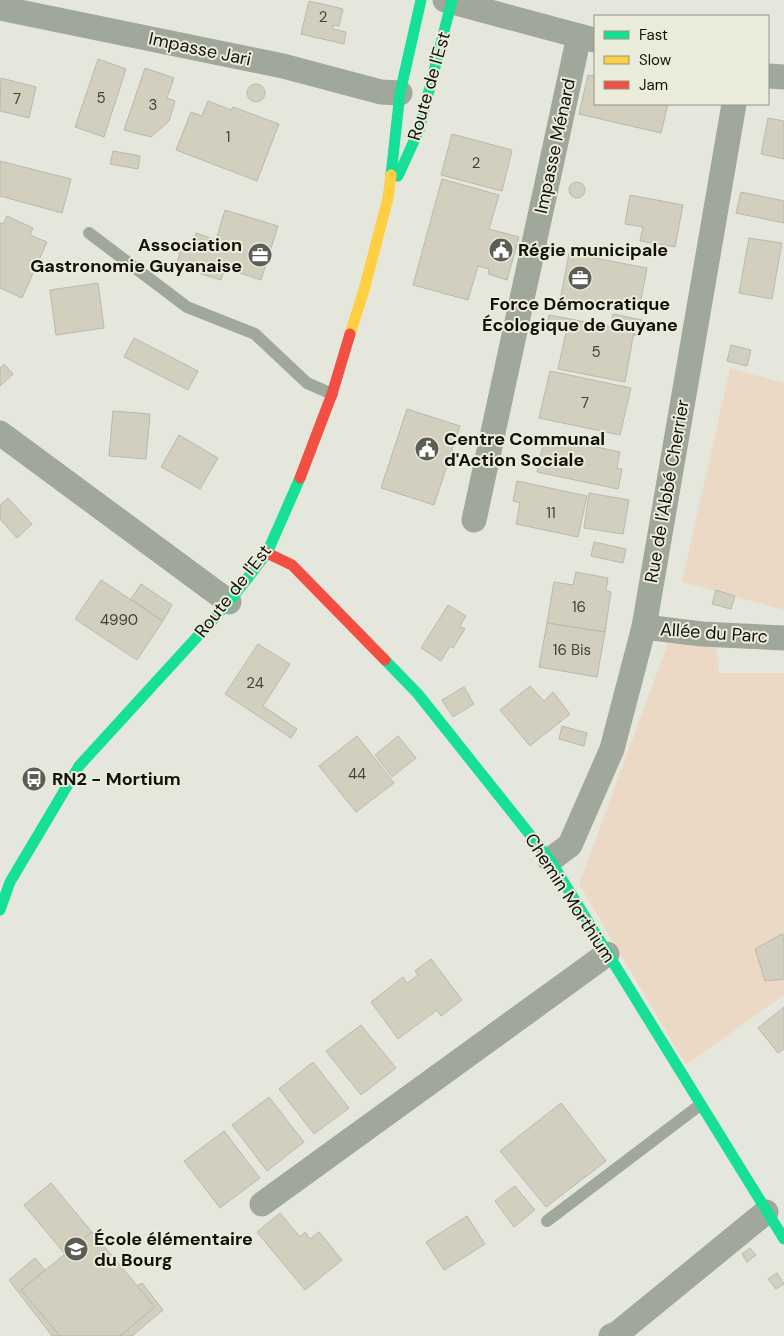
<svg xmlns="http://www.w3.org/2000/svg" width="784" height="1336" viewBox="0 0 784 1336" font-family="'DM Sans',sans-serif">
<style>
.green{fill:#ecd9c5}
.building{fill:#d3cfbf;stroke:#b9b8b0}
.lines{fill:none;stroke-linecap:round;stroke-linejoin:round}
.lane{stroke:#a0a79b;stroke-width:12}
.street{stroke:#a0a79b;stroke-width:25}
.fast{stroke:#16e098;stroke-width:11}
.slow{stroke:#ffcf43;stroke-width:11}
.jam{stroke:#f24e42;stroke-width:11}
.labels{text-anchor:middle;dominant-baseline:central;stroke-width:4;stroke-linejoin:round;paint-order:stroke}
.number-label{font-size:15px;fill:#43423a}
.street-label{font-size:18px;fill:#12120c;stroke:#eaebd8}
.poi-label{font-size:18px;font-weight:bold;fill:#12120c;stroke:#eaebd8;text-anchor:start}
</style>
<rect width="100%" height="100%" fill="#e6e7dc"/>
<!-- green -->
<g class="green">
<path d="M730,368L784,383V610L682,582Z"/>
<path d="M668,643L716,645L719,673H784V995L686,1065L579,884Z"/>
</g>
<!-- building -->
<g class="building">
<path d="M309,1L343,9L339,26L333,25V29L346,32L344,44L301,34Z"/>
<path d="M98,59L126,69L104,137L75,127Z"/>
<path d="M145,68L174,78L167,98L175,101L169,121L151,137L124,130Z"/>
<path d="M588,75L595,76V104H668L661,133L579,114Z"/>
<path d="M1,78L36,87L29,118L0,111Z"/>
<circle cx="256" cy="93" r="9"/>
<path d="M208,101L231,110L233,107L279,124L257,181L176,150L191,112L202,116Z"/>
<path d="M768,118L784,121V159L761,154Z"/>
<path d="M452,134L512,150L502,191L441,175Z"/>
<path d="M113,151L140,156L138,169L110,164Z"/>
<path d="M0,161L71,179L62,213L0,196Z"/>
<path d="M442,179L499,195L489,229L519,237L507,280L488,274L489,269L478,266L468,300L413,285Z"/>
<circle cx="577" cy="190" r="8"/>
<path d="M741,192L784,201V223L736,213Z"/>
<path d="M630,195L683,205L675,247L640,241L643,227L625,224Z"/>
<path d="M225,210L278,226L261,280L225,268L221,280L176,266L181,248L190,251L196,233L216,240Z"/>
<path d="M7,216L33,228L30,235L47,242L22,298L0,288V223L3,224Z"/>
<path d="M749,238L782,243L772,299L739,293Z"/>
<path d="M569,253L647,268L639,310L611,304L610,311L560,301Z"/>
<path d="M98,283L104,328L56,335L50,290Z"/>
<path d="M613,314L642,320L638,336L634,335V331L611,326Z"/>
<path d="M549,315L634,331L625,382L558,369L566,332L547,328Z"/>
<path d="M134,338L198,371L188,390L124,357Z"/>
<path d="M731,345L751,350L747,366L727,361Z"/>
<path d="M4,364L13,374L0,386V368Z"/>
<path d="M550,371L631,388L620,435L539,418Z"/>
<path d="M407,409L460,426L434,505L381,488Z"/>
<path d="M113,411L150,414L146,459L109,456Z"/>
<path d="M179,435L218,458L200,489L161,467Z"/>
<path d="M545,436L620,452L617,468L622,469L618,489L537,472Z"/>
<path d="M517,481L587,496L578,537L516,524L520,503L513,501Z"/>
<path d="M589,493L629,500L623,534L584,528Z"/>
<path d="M8,498L32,524L17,538L0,519V505Z"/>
<path d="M594,542L626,549L623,563L591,556Z"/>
<path d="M576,572L608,578L606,591L611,592L605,632L547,623L554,582L573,585Z"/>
<path d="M101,580L163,621L137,660L75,619Z"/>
<path d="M141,584L172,605L163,621L131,599Z"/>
<path d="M716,590L735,596L731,609L712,604Z"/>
<path d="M448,605L466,616L460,626L465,629L453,648L450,646L441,661L421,648Z"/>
<path d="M547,623L605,632L597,677L539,667Z"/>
<path d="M258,644L290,664L263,706L297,729L291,738L225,694Z"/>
<path d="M530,686L544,701L553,692L570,714L530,746L500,710Z"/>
<path d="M464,687L474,704L453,717L442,700Z"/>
<path d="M562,726L587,733L584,746L559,739Z"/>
<path d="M357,736L394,783L356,812L319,766Z"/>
<path d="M398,736L416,758L392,777L375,755Z"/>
<path d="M782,934L784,935V979L765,981L755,949Z"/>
<path d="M431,959L462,1000L441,1016L437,1010L398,1039L371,1002L403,977L407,983L418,975L415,971Z"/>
<path d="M784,1007V1049L778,1053L758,1028Z"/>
<path d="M361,1025L396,1068L361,1095L326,1051Z"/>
<path d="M313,1062L349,1108L314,1134L279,1089Z"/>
<path d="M269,1097L304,1142L267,1171L232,1125Z"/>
<path d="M561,1103L606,1161L546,1207L500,1151Z"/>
<path d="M224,1131L260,1178L220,1208L184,1161Z"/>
<path d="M51,1183L92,1232L65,1254L24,1205Z"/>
<path d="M515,1186L535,1210L514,1227L495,1201Z"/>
<path d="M280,1213L300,1237L305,1232L310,1239L319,1232L342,1260L305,1290L257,1232Z"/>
<path d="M467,1216L485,1244L444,1270L426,1242Z"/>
<path d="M92,1232L155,1307L120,1336H60L21,1290Z"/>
<path d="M750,1248L756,1255L747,1262L742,1254Z"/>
<path d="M35,1258L45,1270L21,1290L60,1336H52L9,1280Z"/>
<path d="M777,1273L784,1284L776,1289L768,1279Z"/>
<path d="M142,1283L163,1310L132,1336H120L155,1307L137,1286Z"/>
</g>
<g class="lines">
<!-- lane -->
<g class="lane">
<path d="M89,233L187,307L255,334L307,383L332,394"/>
<path d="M547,1221L700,1105"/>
</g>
<!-- street -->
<g class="street">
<path d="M445,0L594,40"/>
<path d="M0,8L283,66L381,92L400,93"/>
<path d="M768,76L784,77"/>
<path d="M0,433L229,602"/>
<path d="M474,520L579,36"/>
<path d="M644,627L702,634L784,638"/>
<path d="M550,860L570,845L612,749L644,627L734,104"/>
<path d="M262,1204L607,954"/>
<path d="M611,1336L618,1333L766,1212"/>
</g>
<!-- fast -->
<g class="fast">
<path d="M391,175L400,93L421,0"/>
<path d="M398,176L419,130L452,0"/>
<path d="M385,660L418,694L550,860L784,1239"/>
<path d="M0,910L10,882L79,766L229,602L267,553L300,478"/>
</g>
<!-- slow -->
<path class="slow" d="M350,334L364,290L388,198L391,175"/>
<!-- jam -->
<g class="jam">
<path d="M300,478L332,394L350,334"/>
<path d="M267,553L292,565L385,660"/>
</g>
</g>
<!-- icons -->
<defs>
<symbol id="civic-disc" viewBox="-11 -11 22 22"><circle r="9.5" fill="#5c5d55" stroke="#eaebd8"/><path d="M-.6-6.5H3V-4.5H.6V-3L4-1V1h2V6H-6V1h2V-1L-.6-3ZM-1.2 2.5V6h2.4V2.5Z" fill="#fff"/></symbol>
<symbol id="office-disc" viewBox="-11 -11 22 22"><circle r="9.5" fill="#5c5d55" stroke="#eaebd8"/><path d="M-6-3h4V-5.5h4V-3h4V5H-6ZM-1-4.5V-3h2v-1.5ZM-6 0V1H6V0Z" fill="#fff"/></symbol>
<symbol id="bus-disc" viewBox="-11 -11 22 22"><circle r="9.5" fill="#5c5d55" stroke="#eaebd8"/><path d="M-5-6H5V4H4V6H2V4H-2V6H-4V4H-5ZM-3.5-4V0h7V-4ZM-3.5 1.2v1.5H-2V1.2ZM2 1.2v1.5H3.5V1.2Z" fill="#fff"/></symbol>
<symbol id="school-disc" viewBox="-11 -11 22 22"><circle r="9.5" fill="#5c5d55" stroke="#eaebd8"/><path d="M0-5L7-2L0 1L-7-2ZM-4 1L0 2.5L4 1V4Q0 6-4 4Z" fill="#fff"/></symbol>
</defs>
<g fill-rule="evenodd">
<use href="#civic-disc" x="487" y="236" width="28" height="28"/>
<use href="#office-disc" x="246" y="241" width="28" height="28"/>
<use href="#office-disc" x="566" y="264" width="28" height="28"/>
<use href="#civic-disc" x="413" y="435" width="28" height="28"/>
<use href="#bus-disc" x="20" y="765" width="28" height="28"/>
<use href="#school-disc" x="62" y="1235" width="28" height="28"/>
</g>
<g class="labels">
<!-- number labels -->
<g class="number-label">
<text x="323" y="17">2</text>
<text x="101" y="98">5</text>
<text x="17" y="99">7</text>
<text x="153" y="105">3</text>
<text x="228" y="137">1</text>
<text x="476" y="163">2</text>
<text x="596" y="352">5</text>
<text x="585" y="403">7</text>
<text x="551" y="513">11</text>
<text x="579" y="607">16</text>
<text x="119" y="620">4990</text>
<text x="572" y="650">16 Bis</text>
<text x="255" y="683">24</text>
<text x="357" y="774">44</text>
</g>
<!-- street labels -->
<g class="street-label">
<text transform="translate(200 49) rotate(12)">Impasse Jari</text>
<text transform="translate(429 86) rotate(-74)">Route de l'Est</text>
<text transform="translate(555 146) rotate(-78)">Impasse Ménard</text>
<text transform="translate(667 491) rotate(-80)">Rue de l'Abbé Cherrier</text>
<text transform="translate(233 591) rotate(-52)">Route de l'Est</text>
<text transform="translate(714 633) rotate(4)">Allée du Parc</text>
<text transform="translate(570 898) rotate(57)">Chemin Morthium</text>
</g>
<!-- poi labels -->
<g class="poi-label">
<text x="242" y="245" text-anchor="end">Association<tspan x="242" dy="21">Gastronomie Guyanaise</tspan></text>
<text x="518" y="250">Régie municipale</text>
<text x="580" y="304" text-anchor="middle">Force Démocratique<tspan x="580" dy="21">Écologique de Guyane</tspan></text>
<text x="444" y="439">Centre Communal<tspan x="444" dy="21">d'Action Sociale</tspan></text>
<text x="52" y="779">RN2 - Mortium</text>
<text x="94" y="1239">École élémentaire<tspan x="94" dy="21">du Bourg</tspan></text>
</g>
</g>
<!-- legend -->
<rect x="594" y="15" width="175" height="90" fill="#eaebd8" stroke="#949486"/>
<rect x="604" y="31" width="25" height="8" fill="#16e098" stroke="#949486"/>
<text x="639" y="40" font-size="15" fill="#12120c">Fast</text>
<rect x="604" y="56" width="25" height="8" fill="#ffcf43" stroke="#949486"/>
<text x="639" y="65" font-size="15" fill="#12120c">Slow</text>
<rect x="604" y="81" width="25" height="8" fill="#f24e42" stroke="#949486"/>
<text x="639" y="90" font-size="15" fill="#12120c">Jam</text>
</svg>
